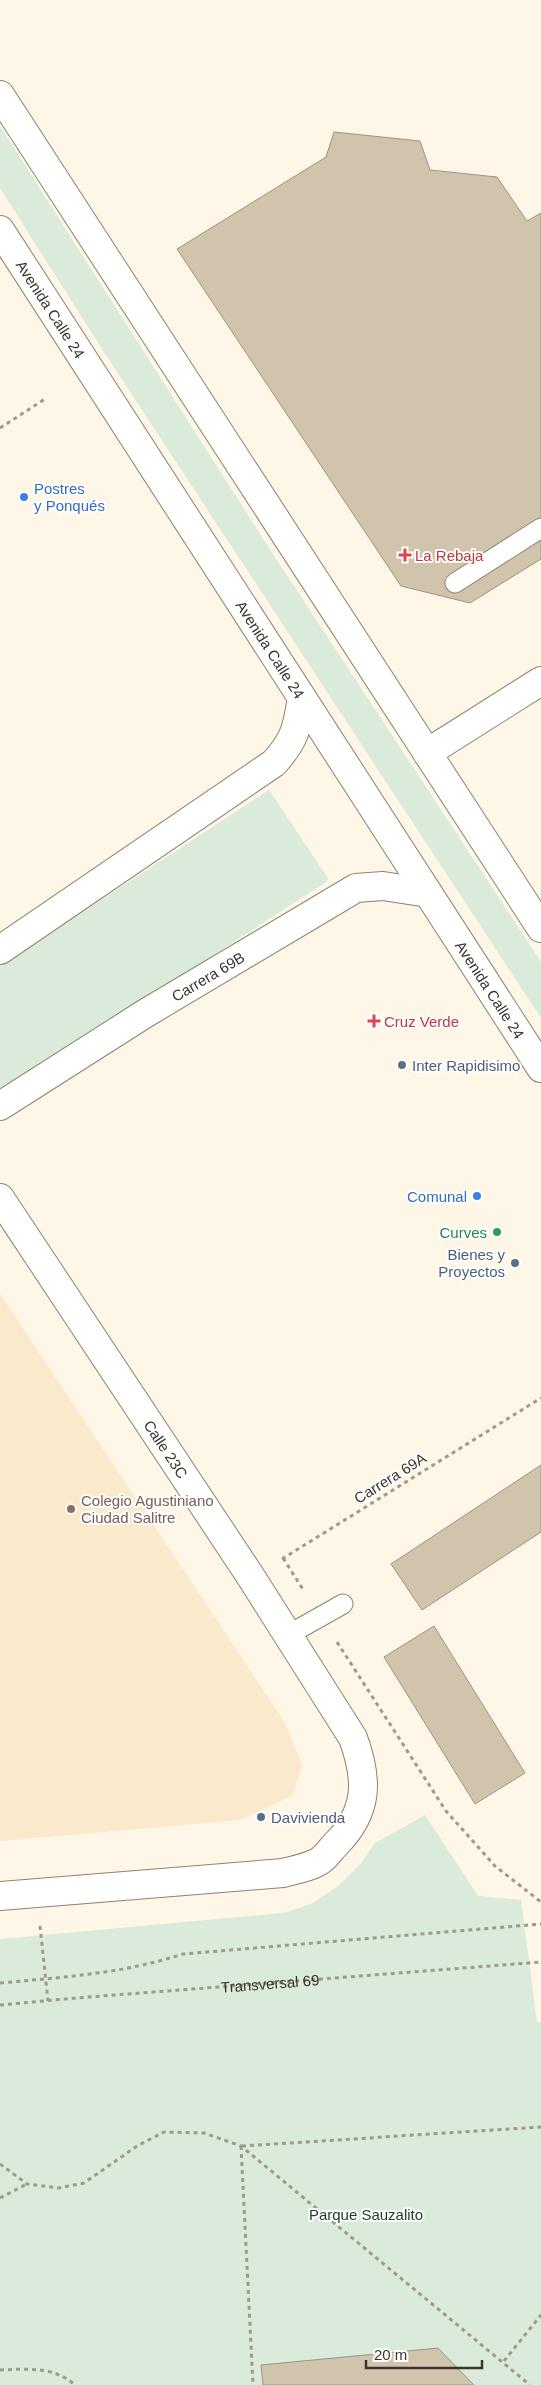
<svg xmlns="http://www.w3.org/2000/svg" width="541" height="2385" viewBox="0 0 541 2385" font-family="Arial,sans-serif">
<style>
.built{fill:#fae9ca}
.green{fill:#daeadb}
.building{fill:#d0c4ac;stroke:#a0947d}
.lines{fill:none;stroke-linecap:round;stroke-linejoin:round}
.service-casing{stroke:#8f836d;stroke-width:21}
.minor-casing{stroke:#8f836d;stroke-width:30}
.secondary-casing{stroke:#8f836d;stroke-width:30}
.path{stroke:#a09a8d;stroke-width:3;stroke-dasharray:4 4;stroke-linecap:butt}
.service{stroke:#fff;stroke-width:19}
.minor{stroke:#fff;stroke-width:28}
.secondary{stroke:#fff;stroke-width:28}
.shop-dot{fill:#3f7fe0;stroke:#fff;stroke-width:2}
.health-dot{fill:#e0444e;stroke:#fff;stroke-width:2}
.service-dot{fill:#5c6f8a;stroke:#fff;stroke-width:2}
.leisure-dot{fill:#2e9e5b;stroke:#fff;stroke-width:2}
.education-dot{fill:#8d6e63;stroke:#fff;stroke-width:2}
.labels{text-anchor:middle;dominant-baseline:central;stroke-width:4;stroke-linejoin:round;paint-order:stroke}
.street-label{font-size:15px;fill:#3a352b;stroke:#fff}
.shop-label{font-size:15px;fill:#366cbe;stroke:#fff;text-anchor:start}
.health-label{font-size:15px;fill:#be3a42;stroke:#fff;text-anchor:start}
.service-label{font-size:15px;fill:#4e5e75;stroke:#fff;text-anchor:start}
.leisure-label{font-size:15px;fill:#27864d;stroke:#fff;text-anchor:end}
.education-label{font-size:15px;fill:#785e54;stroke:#fff;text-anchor:start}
.park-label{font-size:15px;fill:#1d4222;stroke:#fff}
</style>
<rect width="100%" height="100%" fill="#fef6e7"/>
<!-- built -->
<path class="built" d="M0,1294L285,1723L302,1765L293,1795L240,1820L0,1841Z"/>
<!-- green -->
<g class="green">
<path d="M0,126L267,545L541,962V1018L104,352L0,188Z"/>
<path d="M269,790L329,880L3,1092L0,1087V966Z"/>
<path d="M425,1815L478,1896L521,1900L537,2022H541V2385H0V1939L284,1913L311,1904L337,1887L359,1866L375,1843Z"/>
</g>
<!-- building -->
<g class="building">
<path d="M334,132L420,141L430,170L497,177L527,221L541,213V559L470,603L401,586L177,249L326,157Z"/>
<path d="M541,1465V1532L422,1610L391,1564Z"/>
<path d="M434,1626L525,1773L475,1804L384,1657Z"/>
<path d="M438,2348L474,2385H263L261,2365Z"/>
</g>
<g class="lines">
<defs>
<g id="service">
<path d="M455,583L541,528"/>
<path d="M288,1635L343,1604"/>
</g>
<g id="minor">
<path d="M427,753L541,681"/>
<path d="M0,950L274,763C295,740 297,728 302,698"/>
<path id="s2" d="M0,1106L146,1013L356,888L383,886L428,893"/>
<path id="s3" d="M0,1198L251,1577L353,1738C368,1779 369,1811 336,1844C330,1850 324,1860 316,1863C306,1868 294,1870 283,1873L0,1896"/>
</g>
<g id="secondary">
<path d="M0,95L541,928"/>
<path id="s4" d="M0,230L541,1068"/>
</g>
</defs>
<!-- service casing -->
<use href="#service" class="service-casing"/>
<!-- minor casing -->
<use href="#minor" class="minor-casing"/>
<!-- secondary casing -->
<use href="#secondary" class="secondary-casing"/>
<!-- path -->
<g class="path">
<path d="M0,428L45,399"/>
<path d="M283,1558L304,1591"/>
<path d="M282,1559L541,1398"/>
<path d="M337,1642L446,1811L495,1866L541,1902"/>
<path d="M40,1926L48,2001"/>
<path d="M0,1983C64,1977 121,1974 183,1954L541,1924"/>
<path id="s1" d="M0,2005L76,1998L541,1962"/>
<path d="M241,2146L253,2385"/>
<path d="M242,2146L541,2127"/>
<path d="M0,2164L27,2184L59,2188L84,2183L137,2146L164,2132L204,2133L241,2146L530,2385"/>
<path d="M0,2198L27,2184"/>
<path d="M504,2361L541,2315"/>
<path d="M0,2370C27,2369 54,2366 75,2385"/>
</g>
<!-- service -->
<use href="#service" class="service"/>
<!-- minor -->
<use href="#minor" class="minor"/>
<!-- secondary -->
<use href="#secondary" class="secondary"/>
</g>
<!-- markers -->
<g class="shop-dot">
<circle cx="24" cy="497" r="5"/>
<circle cx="477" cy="1196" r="5"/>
</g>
<g class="health-dot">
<path d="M402.5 547.5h5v5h5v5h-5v5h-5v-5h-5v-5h5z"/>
<path d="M371.5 1013.5h5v5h5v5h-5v5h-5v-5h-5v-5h5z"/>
</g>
<g class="service-dot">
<circle cx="402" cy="1065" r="5"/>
<circle cx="515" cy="1263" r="5"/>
<circle cx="261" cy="1817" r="5"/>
</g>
<circle class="leisure-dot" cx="497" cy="1232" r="5"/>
<circle class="education-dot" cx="71" cy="1509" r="5"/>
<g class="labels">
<!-- street labels -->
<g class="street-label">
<text stroke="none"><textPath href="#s4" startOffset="94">Avenida Calle 24</textPath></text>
<text stroke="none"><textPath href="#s4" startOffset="499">Avenida Calle 24</textPath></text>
<text stroke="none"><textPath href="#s2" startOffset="245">Carrera 69B</textPath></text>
<text stroke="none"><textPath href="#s4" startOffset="904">Avenida Calle 24</textPath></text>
<text stroke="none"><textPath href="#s3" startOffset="301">Calle 23C</textPath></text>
<text transform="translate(390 1478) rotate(-32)">Carrera 69A</text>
<text stroke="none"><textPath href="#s1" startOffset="271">Transversal 69</textPath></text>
</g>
<!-- shop labels -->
<g class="shop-label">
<text x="34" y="488">Postres<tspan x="34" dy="17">y Ponqués</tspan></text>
<text x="467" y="1196" text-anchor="end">Comunal</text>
</g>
<!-- health labels -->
<g class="health-label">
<text x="415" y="555">La Rebaja</text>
<text x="384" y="1021">Cruz Verde</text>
</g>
<!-- service labels -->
<g class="service-label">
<text x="412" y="1065">Inter Rapidisimo</text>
<text x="505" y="1254" text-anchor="end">Bienes y<tspan x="505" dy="17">Proyectos</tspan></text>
<text x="271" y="1817">Davivienda</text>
</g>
<!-- leisure labels -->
<g class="leisure-label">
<text x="487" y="1232">Curves</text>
</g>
<!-- education labels -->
<g class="education-label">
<text x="81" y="1500">Colegio Agustiniano<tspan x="81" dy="17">Ciudad Salitre</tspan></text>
</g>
<!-- park labels -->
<g class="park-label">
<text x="366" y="2214">Parque Sauzalito</text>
</g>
</g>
<!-- scale -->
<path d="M366 2360v8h116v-8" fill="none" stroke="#3a352b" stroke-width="2.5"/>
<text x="374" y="2360" font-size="15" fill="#3a352b" stroke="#ffffff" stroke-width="4" paint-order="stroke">20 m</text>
</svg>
